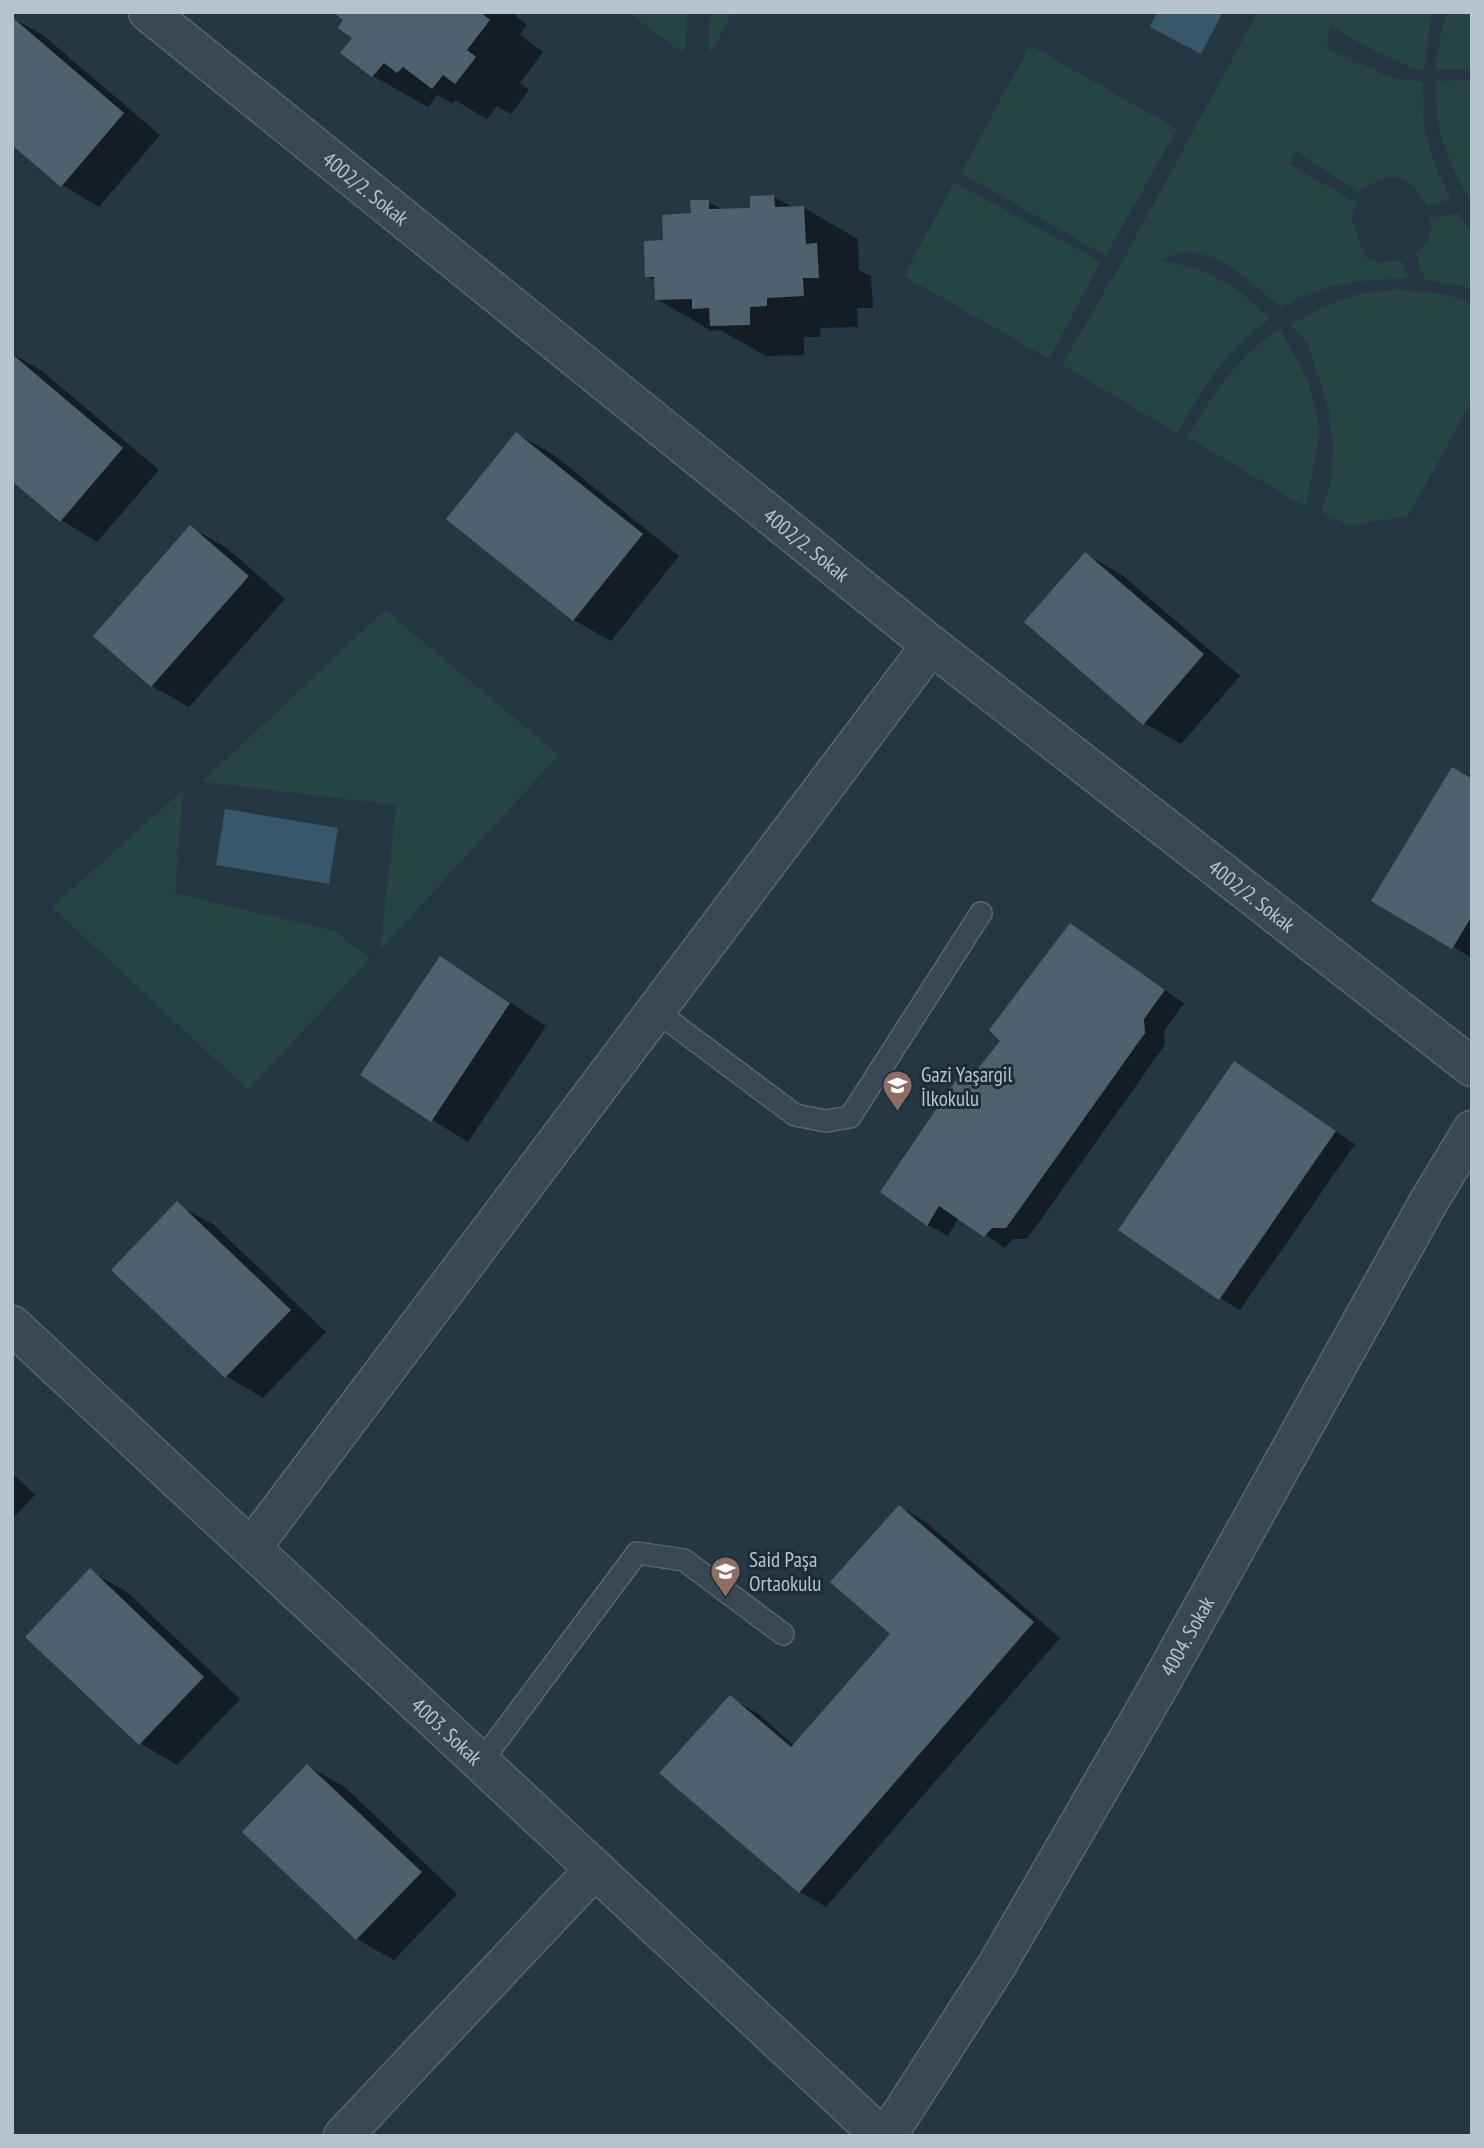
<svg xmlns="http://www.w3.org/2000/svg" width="1484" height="2148" viewBox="0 0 1484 2148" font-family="'PT Sans Narrow',sans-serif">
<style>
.green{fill:#264441}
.water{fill:#37576b}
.shadow{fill:#0007}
.building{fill:#4d616e}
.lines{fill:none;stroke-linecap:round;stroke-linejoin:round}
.lane-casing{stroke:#56666f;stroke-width:24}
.street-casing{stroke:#56666f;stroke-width:41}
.lane{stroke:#384852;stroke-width:21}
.street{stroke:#384852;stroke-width:38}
.labels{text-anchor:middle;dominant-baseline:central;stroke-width:6;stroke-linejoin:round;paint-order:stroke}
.street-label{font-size:21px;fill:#b5c3cc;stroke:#1d2d38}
.poi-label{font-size:21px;fill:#b5c3cc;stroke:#1d2d38;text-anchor:start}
</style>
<rect width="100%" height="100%" fill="#243743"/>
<!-- green -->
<g class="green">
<path d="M628,12H688L684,54Z"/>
<path d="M710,12H733L708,57Z"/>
<path d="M1258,12H1432L1424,72C1390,59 1360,46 1330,24L1327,48L1389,77L1423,82L1424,127L1435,165L1451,199L1428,206C1407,173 1391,169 1359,192L1296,152L1289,164L1357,203L1351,217L1366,258L1378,262L1402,261L1408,278C1356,281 1328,282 1281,308C1258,288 1217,249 1183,252C1177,253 1169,257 1163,260L1207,272L1243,294L1270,319C1224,350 1205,387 1177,433L1062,365L1124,258Z"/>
<path d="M1448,12H1472V68L1459,70L1435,69L1441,33Z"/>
<path d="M1030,45L1177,129L1106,256L961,173Z"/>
<path d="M1472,80V206L1453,169L1438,127L1435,81Z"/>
<path d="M954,182L1101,262L1049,359L904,276Z"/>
<path d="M1458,213L1472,233V288L1425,280L1415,252C1431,243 1431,235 1429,218Z"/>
<path d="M1396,289L1447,295L1472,303V401L1408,516L1349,526L1321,513L1332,475L1333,441L1328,407L1307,342L1290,325L1321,308L1358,294Z"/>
<path d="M1280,328L1310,385L1320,432L1306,507L1187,437C1216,392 1233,360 1280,328Z"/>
<path d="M385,610L559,755L380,950L396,805L202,782Z"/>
<path d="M183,790L175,893L335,931L370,959L248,1090L52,907Z"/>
</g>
<!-- water -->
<g class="water">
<path d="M1157,12H1223L1201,54L1150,27Z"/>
<path d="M225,809L338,828L329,884L216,865Z"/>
</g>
<!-- shadow -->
<g class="shadow">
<path d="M336,12H511L527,25L520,35L543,52L520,83L529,90L511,114L497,106L487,119L455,100L452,103L437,95L428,107L373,76L343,52L354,37L346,20Z"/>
<path d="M12,18L44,36L160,135L99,207L62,185Z"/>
<path d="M774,197L794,208H804L858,239L859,270L871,276L873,308H857L858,327L820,328L821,337H804V355L766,356L720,330L711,331L657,299L656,281L647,276L665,242L708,202L724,210H752Z"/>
<path d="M12,354L42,371L159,470L97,542L61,520L12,479Z"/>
<path d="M517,434L554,455L679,556L611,641L574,620Z"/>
<path d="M190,527L227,548L285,599L189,707L152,686L95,636Z"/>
<path d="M1086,554L1122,575L1240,676L1181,744L1144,723Z"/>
<path d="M1472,780V958L1374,900Z"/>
<path d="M1070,926L1184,1003L1164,1031L1165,1045L1027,1239H1012L1005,1248L959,1217L948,1236L928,1225L965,1087L1002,1040Z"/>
<path d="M440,958L477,980L546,1026L468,1142L432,1120Z"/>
<path d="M1235,1064L1355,1144L1240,1310L1220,1298Z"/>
<path d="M177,1204L214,1225L326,1332L263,1398L226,1376Z"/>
<path d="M12,1473L35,1495L12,1519Z"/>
<path d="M900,1507L926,1522L1060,1638L826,1907L800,1892L730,1698L757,1713L795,1746L892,1634Z"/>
<path d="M90,1571L127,1592L240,1699L177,1765L140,1743Z"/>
<path d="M308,1766L345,1787L457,1894L394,1960L357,1939L245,1832Z"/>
</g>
<!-- building -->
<g class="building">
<path d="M333,12H480L490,20L467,50L476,57L455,84L443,75L432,89L403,67L397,73L384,63L372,77L340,53L352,38L338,28L343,20Z"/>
<path d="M12,17L124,113L61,187L12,145Z"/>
<path d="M774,195L775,207L804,206L806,244L817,243L819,278H803L804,296L767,298V306L750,307V325L710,326L709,308L692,309V299L655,300L654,277H645L644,241L663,240L662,215L691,213L690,200H709V209L750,208V196Z"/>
<path d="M12,354L123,448L60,522L12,481Z"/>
<path d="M516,432L643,534L573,621L446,519Z"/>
<path d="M190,525L249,576L151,687L93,636Z"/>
<path d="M1085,552L1204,654L1143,725L1024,622Z"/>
<path d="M1452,767L1472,779V916L1452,949L1371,901Z"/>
<path d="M1070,923L1165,990L1144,1019L1145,1033L1006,1228H992L984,1237L939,1206L927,1226L880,1192L956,1080L964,1086L1000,1041L989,1030Z"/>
<path d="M440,956L510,1003L431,1122L360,1075Z"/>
<path d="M1234,1061L1336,1131L1219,1300L1118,1230Z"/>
<path d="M177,1201L291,1310L225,1378L111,1270Z"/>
<path d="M899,1505L1034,1622L799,1893L659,1773L730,1695L791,1747L890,1634L830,1582Z"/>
<path d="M90,1568L204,1677L139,1745L25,1637Z"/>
<path d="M307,1764L422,1872L356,1940L242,1832Z"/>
</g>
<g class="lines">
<defs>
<g id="lane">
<path d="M656,1011L795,1115L826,1121L850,1117L981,913"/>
<path d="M481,1762L637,1553L684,1560L783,1634"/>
</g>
<g id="street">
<path id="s1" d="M148,12L931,645L1472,1067"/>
<path id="s2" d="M12,1325L881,2136"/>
<path d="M252,1547L931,645"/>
<path d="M343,2136L595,1869"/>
<path id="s3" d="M887,2136L997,1965L1155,1693L1428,1203L1472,1130"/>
</g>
</defs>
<!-- lane casing -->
<use href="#lane" class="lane-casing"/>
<!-- street casing -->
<use href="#street" class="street-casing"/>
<!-- lane -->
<use href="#lane" class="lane"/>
<!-- street -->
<use href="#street" class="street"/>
</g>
<!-- icons -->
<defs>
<symbol id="school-pin" viewBox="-11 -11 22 30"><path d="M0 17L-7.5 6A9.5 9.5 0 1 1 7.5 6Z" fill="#8d6e63" stroke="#1d2d38"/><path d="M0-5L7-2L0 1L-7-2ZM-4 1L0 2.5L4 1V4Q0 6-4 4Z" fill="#fff"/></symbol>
</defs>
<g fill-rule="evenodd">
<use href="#school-pin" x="880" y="1068" width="35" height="47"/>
<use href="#school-pin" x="708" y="1554" width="35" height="47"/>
</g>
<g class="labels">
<!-- street labels -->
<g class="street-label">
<text stroke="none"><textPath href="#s1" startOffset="280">4002/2. Sokak</textPath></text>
<text stroke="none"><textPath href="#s1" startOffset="847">4002/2. Sokak</textPath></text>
<text stroke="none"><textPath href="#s1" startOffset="1414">4002/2. Sokak</textPath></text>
<text stroke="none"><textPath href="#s3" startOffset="583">4004. Sokak</textPath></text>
<text stroke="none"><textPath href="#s2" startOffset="595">4003. Sokak</textPath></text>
</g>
<!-- poi labels -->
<g class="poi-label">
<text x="921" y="1074">Gazi Yaşargil<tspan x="921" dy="24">İlkokulu</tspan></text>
<text x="749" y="1559">Said Paşa<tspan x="749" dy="24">Ortaokulu</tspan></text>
</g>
</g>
<!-- border -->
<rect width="1484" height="2148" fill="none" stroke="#b5c3cc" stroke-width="28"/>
</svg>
